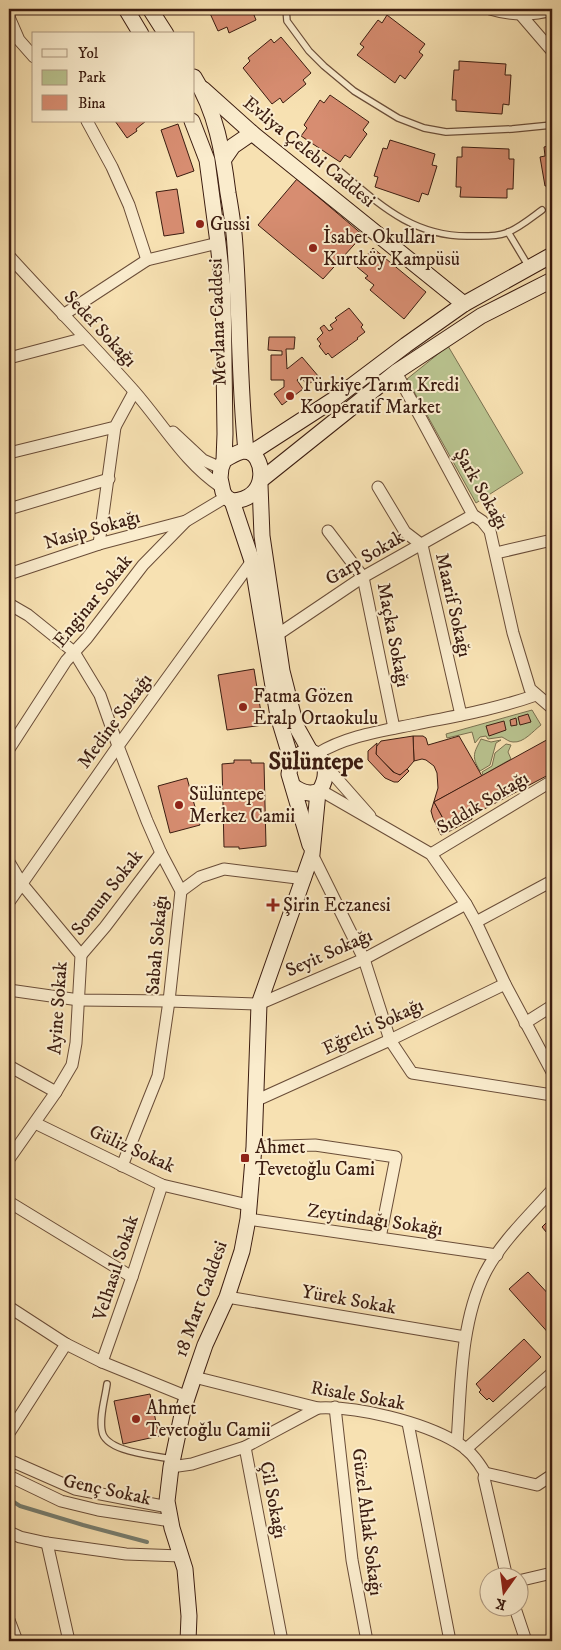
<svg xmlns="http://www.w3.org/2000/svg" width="561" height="1650" viewBox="0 0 561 1650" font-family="'IM FELL DW Pica',serif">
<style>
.green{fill:#b9c38f;stroke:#7a7050}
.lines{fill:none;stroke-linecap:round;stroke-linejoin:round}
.stream{stroke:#767d6f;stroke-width:4}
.building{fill:#d78d71;stroke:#3b1c10}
.lane-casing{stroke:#6a4d38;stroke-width:8}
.street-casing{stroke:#6a4d38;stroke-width:13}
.secondary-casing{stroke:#3b1c10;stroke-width:17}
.lane{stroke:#faeccd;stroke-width:5.5}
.street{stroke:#faeccd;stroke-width:11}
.secondary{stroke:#faeccd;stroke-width:15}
.poi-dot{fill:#8f2418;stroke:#faeccd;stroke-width:2}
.labels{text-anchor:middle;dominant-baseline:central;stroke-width:4;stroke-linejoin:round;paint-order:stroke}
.street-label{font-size:19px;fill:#3b1c10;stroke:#faeccd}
.poi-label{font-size:19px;fill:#3b1c10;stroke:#faeccd;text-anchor:start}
.district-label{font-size:24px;font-weight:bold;fill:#3b1c10;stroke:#faeccd}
</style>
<rect width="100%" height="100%" fill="#f7e1b2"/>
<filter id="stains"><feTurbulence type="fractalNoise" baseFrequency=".004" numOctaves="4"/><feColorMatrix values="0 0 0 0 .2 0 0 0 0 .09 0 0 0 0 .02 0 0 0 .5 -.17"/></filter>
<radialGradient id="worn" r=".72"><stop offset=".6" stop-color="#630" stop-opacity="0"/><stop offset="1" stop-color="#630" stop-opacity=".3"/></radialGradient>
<!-- green -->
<g class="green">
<path d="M448,346L523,473L476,503L407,379Z"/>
<path d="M532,710L541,725C533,731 524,743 513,742C509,742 506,739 502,737L488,739L486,736L480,737L475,743L472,732L447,738L446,734Z"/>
<path d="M481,739L491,742L501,740L496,743L490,765L480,771C471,756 474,753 481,739Z"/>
<path d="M506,744L511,745L508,752L511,759L483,775L482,772L492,766L495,753Z"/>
</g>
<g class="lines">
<!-- stream -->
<path class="stream" d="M9,1499L20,1506L83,1525L147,1542"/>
</g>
<!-- building -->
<g class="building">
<path d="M208,9H263L264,10L254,15L256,20L229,33L227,27L218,31Z"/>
<path d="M387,15L425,44L419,52L423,55L405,79L400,75L395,83L357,55L364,47L360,44L378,20L382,23Z"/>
<path d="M281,37L311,73L303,80L306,84L283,103L280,98L272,104L243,68L250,61L248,58L271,39L274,43Z"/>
<path d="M459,61L506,64L505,75H511L509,105L503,104L502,114L456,111V100H452L454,70H459Z"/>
<path d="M330,95L369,122L363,130L367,134L350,158L345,155L340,162L301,136L307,128L304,125L320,100L324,103Z"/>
<path d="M115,121H146L136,129L137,131L127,138Z"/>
<path d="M178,124L194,171L177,177L161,130Z"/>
<path d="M390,140L435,154L432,165L437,166L428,195L422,193L419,202L375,187L378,177L374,176L383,148L387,149Z"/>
<path d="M552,145V196H551L550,186H545L540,157L545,156L544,147Z"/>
<path d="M462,147L509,149V159H514L513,189H507V198L460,197L461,187H456L457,157H462Z"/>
<path d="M297,179L363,235L323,279L258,225Z"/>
<path d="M177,189L184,233L164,236L156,192Z"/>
<path d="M373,248L426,292L404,319L370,290L374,285L365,278L368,276L357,267Z"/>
<path d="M349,308L363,325L361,327L365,332L357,338L358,339L332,358L328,353L326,355L319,346L321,344L317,339L323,333L320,328L324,325L329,331L333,329L330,325L337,320L335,318Z"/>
<path d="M269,337H295L294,349H286L287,369L302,357L319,377L307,385L301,377L297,380L303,389L282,405L274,394L284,387V380H271V355H282V351L268,350Z"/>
<path d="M254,669L263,725L227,730L218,675Z"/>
<path d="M528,714L531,722L520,725L518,717Z"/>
<path d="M516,718L517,725L511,726L510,720Z"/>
<path d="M504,721L506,730L489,736L486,726Z"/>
<path d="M413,736H423L426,738L428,745L459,736L482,776L434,802L450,831L441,835L433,818L431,811L438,788L437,773L434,766L426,760L422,759L414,761Z"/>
<path d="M413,736L414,761L403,774L397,775L378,757L376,754V747L381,741Z"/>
<path d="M552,737V773L471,816L472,819L450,831L434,802Z"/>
<path d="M377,743L376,754L393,772L400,775L407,769L409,771L398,782H394L385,778L368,760V751Z"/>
<path d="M234,760H251V763H264L266,846L239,849V847H224L222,764L234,763Z"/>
<path d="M187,778L200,825L170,833L158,786Z"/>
<path d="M552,1217V1239L542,1227Z"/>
<path d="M528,1272L552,1298V1337L509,1289Z"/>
<path d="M524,1339L541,1357L493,1402L489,1398L487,1400L479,1392L481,1390L476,1384Z"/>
<path d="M150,1394L159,1436L123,1444L114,1401Z"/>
</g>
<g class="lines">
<defs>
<g id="lane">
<path d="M286,9L287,21L309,51L324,66L354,91L398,118L424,128L446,132L512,129L552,125"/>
<path d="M341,172C381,206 415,238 472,236C483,236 495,237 506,233C518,229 531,218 542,210"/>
<path d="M508,232L529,267"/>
<path d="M107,1384C105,1399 99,1417 102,1431C105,1452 153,1455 171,1459"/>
</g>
<g id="street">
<path d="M490,9C510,15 531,16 552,10"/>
<path d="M521,15L552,51"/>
<path d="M9,17L19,40L34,57"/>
<path d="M87,121L112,167L129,205L147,260"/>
<path d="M9,256C50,301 93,345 134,391C163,424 184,462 221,487"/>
<path d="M63,315L147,260L218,243"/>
<path d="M9,358L85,338"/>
<path d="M396,372L473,515L482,521L490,531L513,633L530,689L552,708"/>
<path d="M173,432L203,460L221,468"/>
<path d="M9,453L115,427L134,392"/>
<path d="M378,487L405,532L422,545L461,715"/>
<path d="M9,509L109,479"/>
<path d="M328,531L363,577L394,728"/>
<path d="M99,544L115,427"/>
<path d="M496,553L552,540"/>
<path d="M9,574L99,544L186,521"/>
<path d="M9,604L28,615L74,652L100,695L118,746L147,821L161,853L181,891L169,1001L158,1076L122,1166"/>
<path d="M277,635L363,577L473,515"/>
<path d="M9,749L66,661L87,638L143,565L186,521L226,497"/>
<path d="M317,754C346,736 382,731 416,724C456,716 497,709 536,695"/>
<path d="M325,765L370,816"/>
<path d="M320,790L431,854L466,904L476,922L505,984L552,1072"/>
<path d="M312,854L364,959L390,1040L412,1073L552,1095"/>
<path d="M431,854L552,781"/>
<path d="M9,862L22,884L81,955L76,1043L72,1065L56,1092L9,1159"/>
<path d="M181,891L200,877L224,869L305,879"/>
<path d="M9,902L118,746L252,561"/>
<path d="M476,922L552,881"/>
<path d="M81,955L105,927L161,853"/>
<path d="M9,990L79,1000L169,1001L259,1004L364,959L466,904"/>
<path d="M525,1023L552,1006"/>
<path d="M9,1066L56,1092"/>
<path d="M255,1101L390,1040L505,984"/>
<path d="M35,1123L162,1185L248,1205"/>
<path d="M254,1147L315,1145L396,1157L380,1238"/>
<path d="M9,1202L132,1277"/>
<path d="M248,1219L497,1255"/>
<path d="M227,1297L465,1337"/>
<path d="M9,1307L66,1344L102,1362L188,1397"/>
<path d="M102,1362L132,1277L162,1185"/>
<path d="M194,1377L318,1408C358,1406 422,1422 456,1442C469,1449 478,1461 485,1473L484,1478L507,1578"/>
<path d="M335,1407L352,1560L367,1641"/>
<path d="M408,1423L450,1641"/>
<path d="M9,1433L66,1344"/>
<path d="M457,1442C461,1388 460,1323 485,1273C501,1242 529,1216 552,1190"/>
<path d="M466,1449L552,1373"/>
<path d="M9,1460L75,1489L168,1507"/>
<path d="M171,1467L192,1464L245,1447"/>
<path d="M485,1473L537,1485L552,1475"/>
<path d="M9,1476L61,1501L98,1510L171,1521"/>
<path d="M9,1532L20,1537L47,1543L126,1554L181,1556"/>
<path d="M47,1543L69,1641"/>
<path d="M518,1581L552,1573"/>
<path d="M515,1608L526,1641"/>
<path d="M9,1620L17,1641"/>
<path d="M282,1641L245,1447L318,1408"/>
</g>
<g id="secondary">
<path d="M126,9L141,34"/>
<path d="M150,9L166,34"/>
<path d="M194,77C216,111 223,153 228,193C231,210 234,228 235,246C240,314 239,383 246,451"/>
<path d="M203,89L252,133L464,304"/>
<path d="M192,121L207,160L218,243L223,289L225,434L224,460L221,468L220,478L223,492L226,497L232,501C272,499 264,452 246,451C238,451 230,457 224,460"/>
<path d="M224,159L233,146L252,133"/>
<path d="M251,453L333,400L406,345L464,304L552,255"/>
<path d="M261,480L396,372L481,316L552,280"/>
<path d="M260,485L262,536L282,671L296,726L310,751"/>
<path d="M232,501L252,561L278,716L292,762"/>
<path d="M293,786C301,792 311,796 320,790C329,775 327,758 310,751C298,753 290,761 289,774L310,845"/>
<path d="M188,1641L189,1616L185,1569L172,1528L167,1501L171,1467L183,1410L194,1377L205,1345L227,1297L242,1251L248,1219L254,1147L259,1004L312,854L318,792"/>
</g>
</defs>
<!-- lane casing -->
<use href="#lane" class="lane-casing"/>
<!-- street casing -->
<use href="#street" class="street-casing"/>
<!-- secondary casing -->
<use href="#secondary" class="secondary-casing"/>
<!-- lane -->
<use href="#lane" class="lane"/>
<!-- street -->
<use href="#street" class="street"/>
<!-- secondary -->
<use href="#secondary" class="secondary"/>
</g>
<!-- markers -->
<g class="poi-dot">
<circle cx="200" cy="224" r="5"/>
<circle cx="313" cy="248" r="5"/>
<circle cx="290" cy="396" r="5"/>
<circle cx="243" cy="707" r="5"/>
<circle cx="179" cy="805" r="5"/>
<path d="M270.5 897.5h5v5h5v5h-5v5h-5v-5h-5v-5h5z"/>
<rect x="240" y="1153" width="10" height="10" rx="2.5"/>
<circle cx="136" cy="1419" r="5"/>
</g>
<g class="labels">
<!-- street labels -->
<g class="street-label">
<text transform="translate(309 152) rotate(39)">Evliya Çelebi Caddesi</text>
<text transform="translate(218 322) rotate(-92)">Mevlana Caddesi</text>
<text transform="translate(100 329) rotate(47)">Sedef Sokağı</text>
<text transform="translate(481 489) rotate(60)">Şark Sokağı</text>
<text transform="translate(92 530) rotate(-16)">Nasip Sokağı</text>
<text transform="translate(365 558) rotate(-31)">Garp Sokak</text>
<text transform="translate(93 601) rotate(-51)">Enginar Sokak</text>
<text transform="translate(453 605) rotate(77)">Maarif Sokağı</text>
<text transform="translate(393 635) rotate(79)">Maçka Sokağı</text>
<text transform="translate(115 721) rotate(-54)">Medine Sokağı</text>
<text transform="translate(483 803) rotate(-31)">Sıddık Sokağı</text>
<text transform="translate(107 893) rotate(-52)">Somun Sokak</text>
<text transform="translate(157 945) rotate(-85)">Sabah Sokağı</text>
<text transform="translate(329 953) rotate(-24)">Seyit Sokağı</text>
<text transform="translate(58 1008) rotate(-86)">Ayine Sokak</text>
<text transform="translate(373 1027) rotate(-25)">Eğrelti Sokağı</text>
<text transform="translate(132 1149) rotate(24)">Güliz Sokak</text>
<text transform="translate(375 1220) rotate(8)">Zeytindağı Sokağı</text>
<text transform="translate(116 1268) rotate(-72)">Velhasıl Sokak</text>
<text transform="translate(201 1299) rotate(-70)">18 Mart Caddesi</text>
<text transform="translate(349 1300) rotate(10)">Yürek Sokak</text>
<text transform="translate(358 1396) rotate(10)">Risale Sokak</text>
<text transform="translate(107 1490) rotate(12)">Genç Sokak</text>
<text transform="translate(273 1500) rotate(79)">Çil Sokağı</text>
<text transform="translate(367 1522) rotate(83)">Güzel Ahlak Sokağı</text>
</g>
<!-- poi labels -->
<g class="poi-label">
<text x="210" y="224">Gussi</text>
<text x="323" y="237">İsabet Okulları<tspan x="323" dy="22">Kurtköy Kampüsü</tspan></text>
<text x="300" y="385">Türkiye Tarım Kredi<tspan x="300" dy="22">Kooperatif Market</tspan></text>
<text x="253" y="696">Fatma Gözen<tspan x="253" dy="22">Eralp Ortaokulu</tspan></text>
<text x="189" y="794">Sülüntepe<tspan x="189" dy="22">Merkez Camii</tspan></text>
<text x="283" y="905">Şirin Eczanesi</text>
<text x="255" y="1147">Ahmet<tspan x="255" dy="22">Tevetoğlu Cami</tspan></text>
<text x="146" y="1408">Ahmet<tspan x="146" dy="22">Tevetoğlu Camii</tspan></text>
</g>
<!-- district labels -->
<g class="district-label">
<text x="316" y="762">Sülüntepe</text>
</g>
</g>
<!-- margin -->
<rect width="561" height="1650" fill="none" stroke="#f7e1b2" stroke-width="30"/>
<rect x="10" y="10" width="541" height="1630" fill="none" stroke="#3b1c10" stroke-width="2.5"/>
<rect x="15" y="15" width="531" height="1620" fill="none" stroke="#3b1c10"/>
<!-- legend -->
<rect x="32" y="32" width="162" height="90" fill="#faeccd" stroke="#ae9981"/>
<rect x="42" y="49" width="25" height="8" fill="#faeccd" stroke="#ae9981"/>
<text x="78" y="58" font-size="15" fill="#3b1c10">Yol</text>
<rect x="42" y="70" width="25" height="15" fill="#b9c38f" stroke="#ae9981"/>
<text x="78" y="82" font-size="15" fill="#3b1c10">Park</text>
<rect x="42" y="95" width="25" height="15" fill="#d78d71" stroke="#ae9981"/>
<text x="78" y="108" font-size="15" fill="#3b1c10">Bina</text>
<!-- north arrow -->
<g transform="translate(504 1592) rotate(194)"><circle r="24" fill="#faeccd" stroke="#ae9981"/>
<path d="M0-4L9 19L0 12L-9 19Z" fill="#8f2418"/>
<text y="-8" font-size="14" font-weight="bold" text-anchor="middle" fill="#3b1c10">K</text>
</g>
<rect width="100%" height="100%" filter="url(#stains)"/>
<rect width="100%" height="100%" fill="url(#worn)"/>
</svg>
